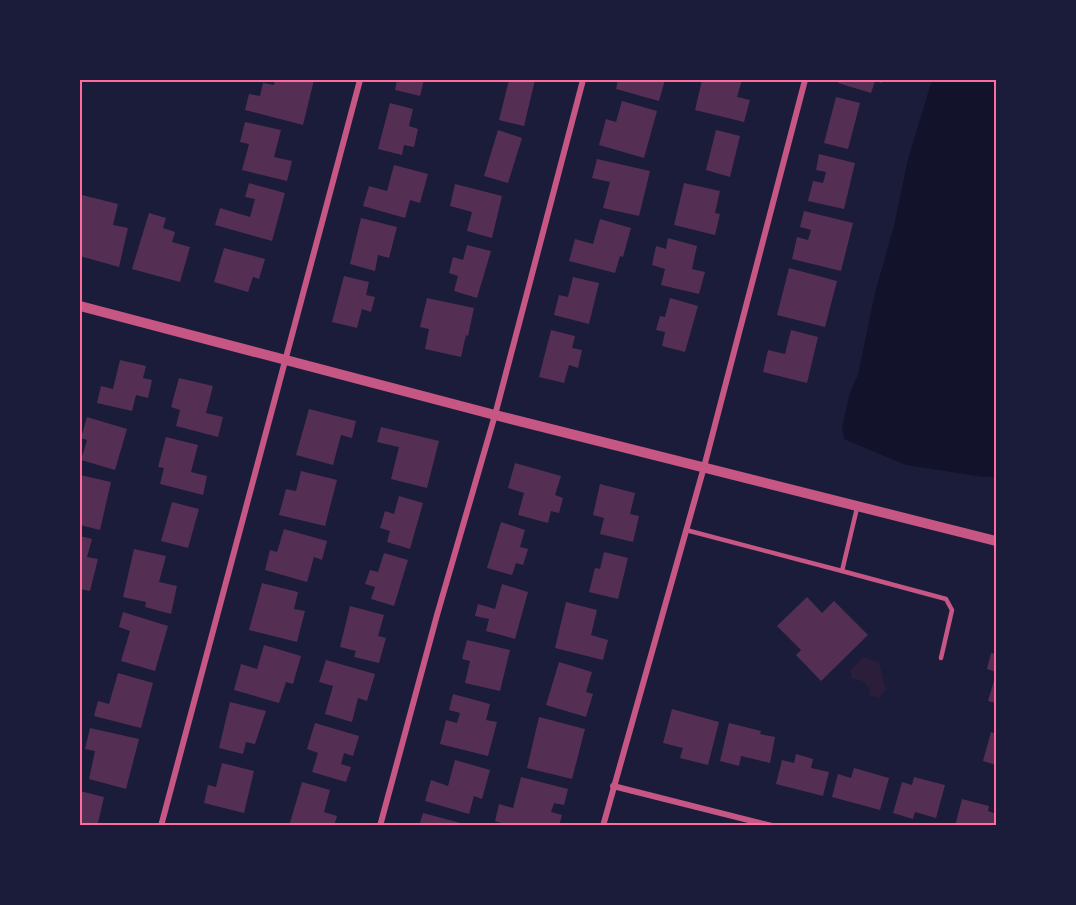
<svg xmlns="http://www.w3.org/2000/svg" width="1076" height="905" viewBox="0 0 1076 905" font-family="'Noto Serif',serif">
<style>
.green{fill:#2a1e3b}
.water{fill:#12122b}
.building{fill:#542f53}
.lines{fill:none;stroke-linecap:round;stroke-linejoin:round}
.service{stroke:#c65784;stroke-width:4.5}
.minor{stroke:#c65784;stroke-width:6}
.tertiary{stroke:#c65784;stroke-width:10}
.neatline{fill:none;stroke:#ff6b9d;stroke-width:2}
</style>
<rect width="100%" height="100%" fill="#1b1b3a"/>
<!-- green -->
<path class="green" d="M863,657L879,662L886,690L879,698L870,696C870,685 864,679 852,679L850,671Z"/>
<!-- water -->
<path class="water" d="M932,80H996V477H984L906,465L844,439L842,427L850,392L858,375L875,293L894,226L908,159Z"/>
<!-- building -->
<g class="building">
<path d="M275,80H314L303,125L245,110L249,94L260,96L263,83L274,85Z"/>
<path d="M397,80H424L420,96L395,90Z"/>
<path d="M509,80H535L524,126L499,120Z"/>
<path d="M618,80H665L659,101L616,89Z"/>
<path d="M702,80H742L737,97L750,100L744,122L695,110Z"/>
<path d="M839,80H883L882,83L875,81L871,93L838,83Z"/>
<path d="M836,97L860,103L848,149L824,143Z"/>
<path d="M622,101L657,111L644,158L599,145L606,119L616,122Z"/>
<path d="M390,103L413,109L409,126L418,129L414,147L404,145L402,155L378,149Z"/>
<path d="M245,122L281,130L274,157L292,161L287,181L242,170L249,144L240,142Z"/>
<path d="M498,130L522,138L508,183L484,176Z"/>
<path d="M716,130L740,136L730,177L706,170Z"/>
<path d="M819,154L855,163L844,209L808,201L813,181L823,183L826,172L816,170Z"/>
<path d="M597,159L650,171L639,216L603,208L610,182L592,178Z"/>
<path d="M394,165L428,174L420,203L410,200L405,218L363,206L369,186L387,191Z"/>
<path d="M249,183L285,193L272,241L215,225L220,208L250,217L255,199L245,197Z"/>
<path d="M684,183L720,191L715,213L720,214L715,235L674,225Z"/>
<path d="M455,184L502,196L492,238L467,231L472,212L450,206Z"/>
<path d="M82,195L118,204L113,225L128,228L119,267L80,256V206Z"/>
<path d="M804,211L853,223L841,271L792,259L797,237L808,240L811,230L800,227Z"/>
<path d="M149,213L166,218L163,228L175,232L172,242L190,247L180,282L132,269Z"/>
<path d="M361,218L397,227L389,258L378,255L375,271L350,264Z"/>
<path d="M600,219L631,228L623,257L620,256L615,273L569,261L575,239L593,244Z"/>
<path d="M668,238L697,246L692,269L705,272L699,294L661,285L665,269L652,265L656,246L666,249Z"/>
<path d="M467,245L491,251L477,298L454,291L458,276L449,273L453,257L463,260Z"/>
<path d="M224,248L265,259L259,279L253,277L248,292L214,282Z"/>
<path d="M789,268L837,281L825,327L777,315Z"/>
<path d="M344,276L369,282L366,295L375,297L371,312L362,309L357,328L332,322Z"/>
<path d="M573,277L599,283L589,324L554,315L559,295L568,297Z"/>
<path d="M427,298L474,308L468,336L466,335L461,357L425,349L429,329L420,327Z"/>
<path d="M670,298L698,306L685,352L662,346L665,332L656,330L660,316L665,317Z"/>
<path d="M551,330L575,336L572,348L582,350L578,368L569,365L564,383L539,377Z"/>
<path d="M791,330L818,337L807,383L763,372L768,350L785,354Z"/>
<path d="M120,360L146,366L143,378L152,380L148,398L136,395L132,411L97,403L101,386L113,389Z"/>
<path d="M179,378L213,386L206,413L223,417L218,437L176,426L180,410L171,407Z"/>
<path d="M309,409L356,421L352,438L341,435L333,465L296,455Z"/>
<path d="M87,417L127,429L115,470L81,460L87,440L81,438Z"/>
<path d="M381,427L439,441L427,488L391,479L399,447L377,442Z"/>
<path d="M166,437L198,445L191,472L207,476L203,495L160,484L164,468L158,467Z"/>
<path d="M515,463L561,476L555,495L563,498L559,513L551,511L548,523L518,515L524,493L508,488Z"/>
<path d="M301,471L337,480L325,526L279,515L286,489L296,491Z"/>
<path d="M80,475L111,482L100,530L80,525Z"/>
<path d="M600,484L635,493L630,514L639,516L633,542L600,534L604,518L593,515Z"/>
<path d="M399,496L423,503L410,549L387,542L390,531L380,528L385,511L394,514Z"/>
<path d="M172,502L199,509L188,548L161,541Z"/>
<path d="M501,522L525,530L520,547L528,549L523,565L516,563L512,575L487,568Z"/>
<path d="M284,529L327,541L322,560L314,557L307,582L265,570L270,550L277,552Z"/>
<path d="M80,536L92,539L87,557L98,559L90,591L80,589Z"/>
<path d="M134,549L166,556L159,582L177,586L171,614L145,607L146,602L123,597Z"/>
<path d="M604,552L628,558L618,599L589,592L595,568L600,569Z"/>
<path d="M384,553L408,560L394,606L371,599L375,587L365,584L370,570L378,572Z"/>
<path d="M262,583L298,592L294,609L305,611L297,642L249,630Z"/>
<path d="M502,584L528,592L515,639L486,631L489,619L475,616L478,604L495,609Z"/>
<path d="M807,597L822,613L834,601L868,635L821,681L796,655L801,650L777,626Z"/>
<path d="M566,602L597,610L591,635L608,640L603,660L555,648Z"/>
<path d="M350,606L384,615L378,636L386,638L379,663L354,657L356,651L340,647Z"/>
<path d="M123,612L168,626L155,671L121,661L130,631L119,627Z"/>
<path d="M467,640L510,650L500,691L465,683L470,661L462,659Z"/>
<path d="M264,645L301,656L293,684L286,682L279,703L234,690L241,664L257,669Z"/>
<path d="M991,653L996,654V672L987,669Z"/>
<path d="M326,660L375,674L367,701L358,698L352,722L325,714L333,686L319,682Z"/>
<path d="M559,662L592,672L586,692L593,694L586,717L546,705Z"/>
<path d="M118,673L153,683L141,728L94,716L98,701L109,704Z"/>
<path d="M996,674V703L988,701Z"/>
<path d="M453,694L490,704L486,720L497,722L488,756L440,744L446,720L457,723L460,713L449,710Z"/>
<path d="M230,702L266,711L255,744L246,742L243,754L219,748Z"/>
<path d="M672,709L719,722L708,765L680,758L683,748L663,743Z"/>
<path d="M539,717L585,729L572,779L527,768Z"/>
<path d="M315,723L359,736L353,756L344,753L341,764L351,767L346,782L312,772L318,753L307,749Z"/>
<path d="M729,723L761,731L760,734L775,737L770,763L741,756L739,766L720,761Z"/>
<path d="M90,728L139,739L126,789L89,779L95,751L85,749Z"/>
<path d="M991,732L996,734V765L983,761Z"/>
<path d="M796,754L813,759L811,768L829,772L823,796L776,784L782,760L794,763Z"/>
<path d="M455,760L490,770L482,799L474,796L469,814L425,801L431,780L448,786Z"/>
<path d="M222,763L254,771L244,813L204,803L208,785L216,787Z"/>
<path d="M854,768L889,778L880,810L832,797L838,774L851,778Z"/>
<path d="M521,777L568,789L564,805L554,803L551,812L562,815L559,826H511L495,821L499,804L513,808Z"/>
<path d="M914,777L945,785L936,818L915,812L913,819L893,813L902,782L912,785Z"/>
<path d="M302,782L330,790L324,812L337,816L334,826H289Z"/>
<path d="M80,791L104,797L98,823L102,826H80Z"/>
<path d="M962,799L989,806L988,811L996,814V826H955Z"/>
<path d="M423,813L468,825V826H419Z"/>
</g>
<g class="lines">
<!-- service -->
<g class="service">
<path d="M857,508L842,571L946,599L952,610L941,658"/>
<path d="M686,530L842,571"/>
</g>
<!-- minor -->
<g class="minor">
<path d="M613,786L772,826"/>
<path d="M161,826L360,80"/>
<path d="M380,826L437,615L495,415L583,80"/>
<path d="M603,826L704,467L805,80"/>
</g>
<!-- tertiary -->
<path class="tertiary" d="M80,306L495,415L996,541"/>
</g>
<!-- border -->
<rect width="1076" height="905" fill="none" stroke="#1b1b3a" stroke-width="162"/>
<rect x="81" y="81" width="914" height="743" class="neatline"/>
</svg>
